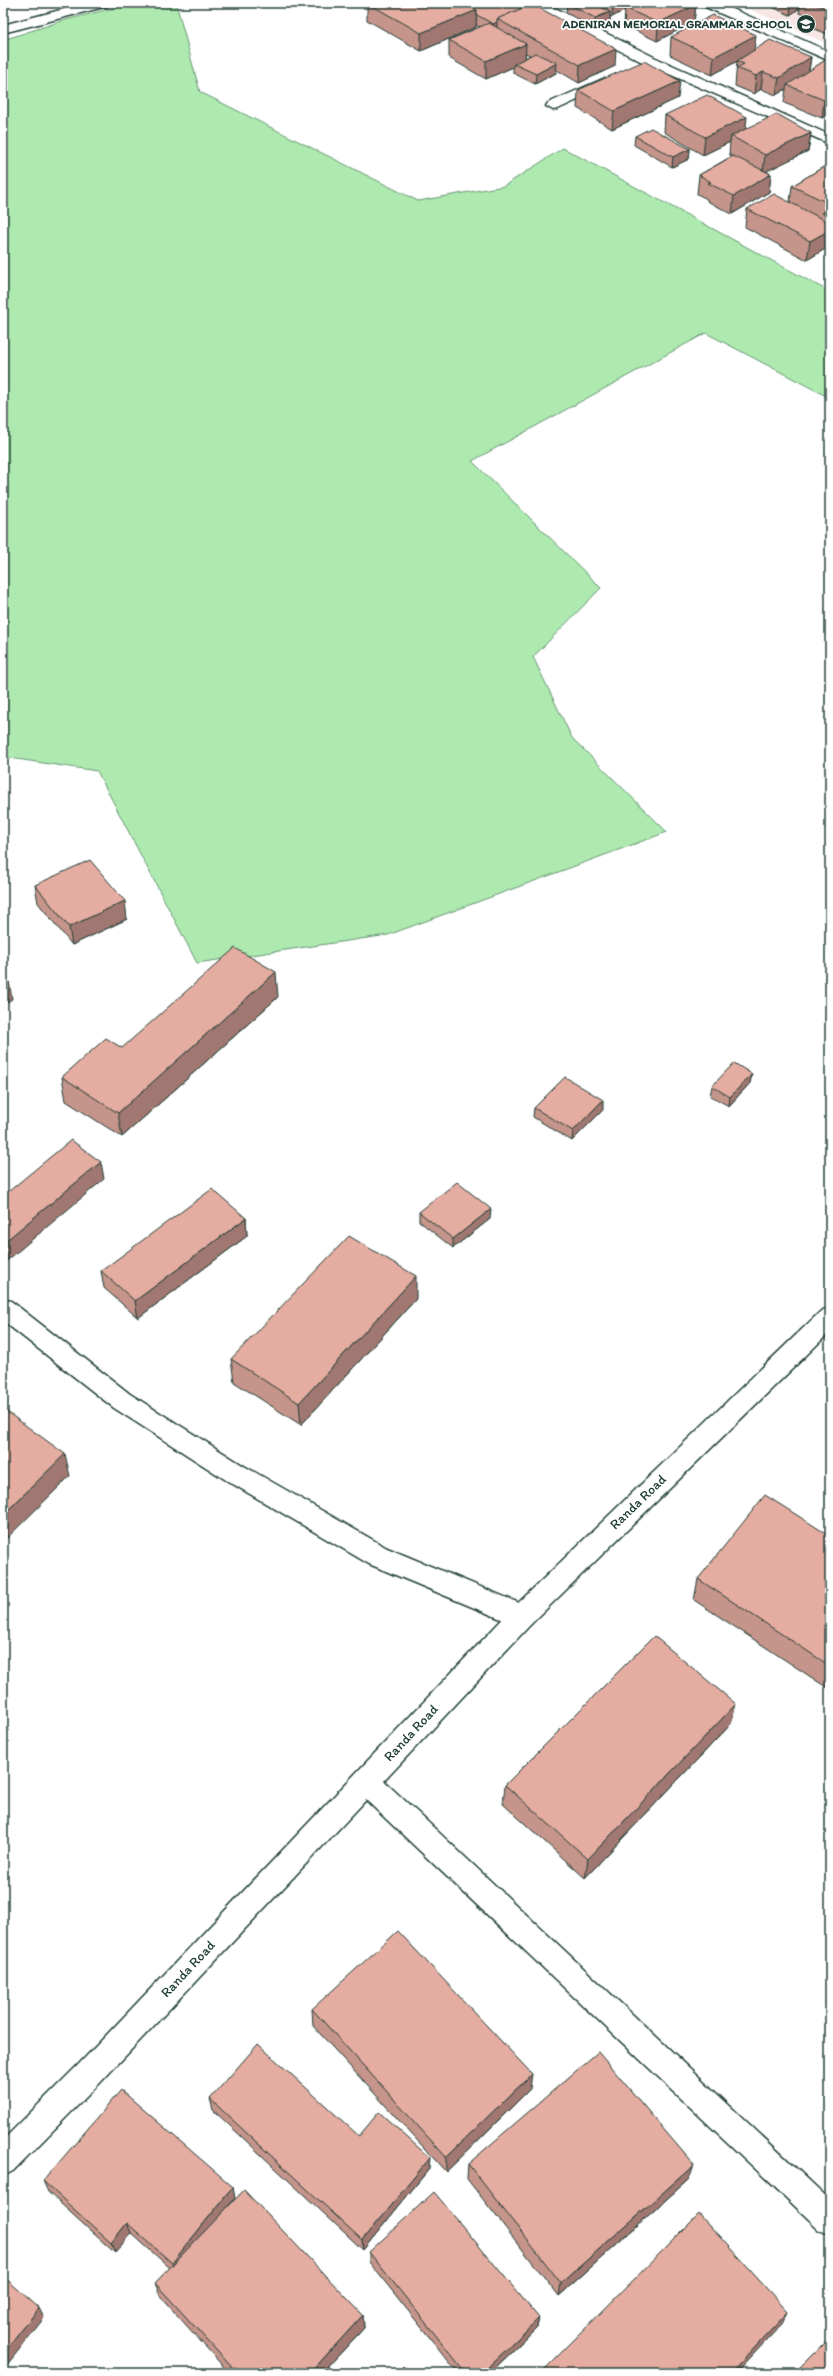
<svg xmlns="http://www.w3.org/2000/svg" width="833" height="2376" viewBox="0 0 833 2376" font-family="Itim,sans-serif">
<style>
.built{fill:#f7e6e3}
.green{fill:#aeeab0;stroke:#669472}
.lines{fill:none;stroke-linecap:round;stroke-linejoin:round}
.service-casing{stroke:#1f3d34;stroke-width:3}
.minor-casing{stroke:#1f3d34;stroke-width:3}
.service{fill:#fff;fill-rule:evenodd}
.minor{fill:#fff;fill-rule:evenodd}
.wall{fill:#c5948a;stroke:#1f3d34;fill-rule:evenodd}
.shaded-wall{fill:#a07871;stroke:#1f3d34}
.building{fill:#e5aca1;stroke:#1f3d34}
.labels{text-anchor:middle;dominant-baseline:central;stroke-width:3.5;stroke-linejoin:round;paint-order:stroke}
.far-poi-label{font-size:12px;font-weight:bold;fill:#1f3d34;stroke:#fff;text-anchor:end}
.street-label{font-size:14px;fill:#1f3d34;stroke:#fff}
</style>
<rect width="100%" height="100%" fill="#fff"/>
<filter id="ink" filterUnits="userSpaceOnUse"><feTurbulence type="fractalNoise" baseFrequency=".025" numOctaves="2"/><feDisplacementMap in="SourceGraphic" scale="8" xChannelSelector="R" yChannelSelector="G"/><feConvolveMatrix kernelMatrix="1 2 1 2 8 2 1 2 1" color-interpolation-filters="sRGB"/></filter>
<g filter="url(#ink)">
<!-- built -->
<path class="built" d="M736,3H830V45Z"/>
<!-- green -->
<path class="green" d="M134,3H176L200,92L418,201L504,186L563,148L830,292V398L706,333L472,461L601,588L533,657L572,738L667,832L388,935L197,963L97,771L3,757V40L65,20Z"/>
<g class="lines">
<defs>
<path id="service" d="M3,1299L11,1301L130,1394L244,1466L387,1548L531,1608L535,1616L531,1624L522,1627L513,1624L369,1564L226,1480L114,1408L3,1321Z"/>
<g id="minor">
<path d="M87,3H110L108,6L3,33V25Z"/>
<path d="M527,3H545L656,58L830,135V144L646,64Z"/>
<path d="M701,3H719L830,52V61L703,6Z"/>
<path d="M605,78L612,82L610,85L558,109L553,110L546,106L548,103Z"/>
<path d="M830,1308V1332L531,1624L384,1781L830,2200V2235L820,2230L366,1800L99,2084L13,2171L3,2176V2140L79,2064L513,1608L822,1310Z"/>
</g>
</defs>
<!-- service casing -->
<use href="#service" class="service-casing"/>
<!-- minor casing -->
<use href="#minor" class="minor-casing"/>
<!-- service -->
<use href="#service" class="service"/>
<!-- minor -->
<use href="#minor" class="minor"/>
</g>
<!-- wall -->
<g class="wall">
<path d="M358,3H464L469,6L615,66L579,83L557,70L556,73L535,84L513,73V67L486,79L449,58V40L480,27L476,25V27L421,51L367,20V4L363,6ZM525,53L530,55L525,58Z"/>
<path d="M567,3H692L696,5L694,22L657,41L624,25L625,10L612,17L610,16V21L595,28L566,13Z"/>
<path d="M753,3H768L761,7Z"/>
<path d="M773,3H830V35L805,25L806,16L799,13L800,8L790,15L772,7Z"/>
<path d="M671,37L754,50L811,57L809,71L830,57V113L822,118L784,103L786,89L776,95L761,89L754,94L735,86L737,61L712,75L670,55Z"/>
<path d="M578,90L678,98L612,129L577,108Z"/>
<path d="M665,115L746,129L811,133L808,151L766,171L771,174L769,192L732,214L707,201V199L697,194L699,175L732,156L729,154L730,142L703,155L664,132Z"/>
<path d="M635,136L690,149L689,159L672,167L634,145Z"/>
<path d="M830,163V246L807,260L745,227L747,209L790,202L792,186Z"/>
<path d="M35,885L127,919L72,945L38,903Z"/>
<path d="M278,997L122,1137L66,1101L62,1077L122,1048Z"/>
<path d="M752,1074L750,1083L729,1106L710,1096L712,1086Z"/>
<path d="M534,1108L603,1110L572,1141L533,1117Z"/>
<path d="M419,1212L490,1219L453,1248L419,1221Z"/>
<path d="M246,1218L247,1236L138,1318L104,1288L101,1271Z"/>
<path d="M416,1299L301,1425L234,1382L231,1359Z"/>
<path d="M830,1536V1687L829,1689L694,1600L698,1579Z"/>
<path d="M731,1724L585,1878L503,1804L505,1785Z"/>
<path d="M312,2009L530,2089L446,2172L313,2026Z"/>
<path d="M210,2099L429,2169L363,2250L213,2110Z"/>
<path d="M468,2164L689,2179L559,2296L467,2179Z"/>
<path d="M43,2181L235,2198L228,2207L363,2315L364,2328L322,2373H229L160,2296L155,2283L170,2268L131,2233L115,2253L48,2192Z"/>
<path d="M369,2252L539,2318L537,2327L490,2373H458L369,2262Z"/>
</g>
<!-- shaded-wall -->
<g class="shaded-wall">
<path d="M363,3H367V4L363,6Z"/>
<path d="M613,3H637L625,8V10L612,17Z"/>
<path d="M762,3H768L761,7Z"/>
<path d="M791,3H801L800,8L790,15Z"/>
<path d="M696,5L694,22L657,41L658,23Z"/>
<path d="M477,10L476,27L421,51V33Z"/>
<path d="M610,12V21L595,28V18Z"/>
<path d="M497,22V32L493,34V24Z"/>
<path d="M756,35L754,52L712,75L714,57Z"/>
<path d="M526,44L525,62L514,64L513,67L486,79V61Z"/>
<path d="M616,49L615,66L579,83L580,65Z"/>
<path d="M811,57L808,75L787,85L786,89L776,95L779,78Z"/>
<path d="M557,63L556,73L535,84L536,74Z"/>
<path d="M763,72L761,89L754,94L756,76Z"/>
<path d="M680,81L678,98L612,129L614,111Z"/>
<path d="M830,97V113L822,118L824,100Z"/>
<path d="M747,117L745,135L731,136L730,142L703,155L705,137Z"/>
<path d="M811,133L808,151L763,173L765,155Z"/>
<path d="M690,149L689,159L672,167L673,157Z"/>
<path d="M771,174L769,192L732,214L734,196Z"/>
<path d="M830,200V216L824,214L826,202Z"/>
<path d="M830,230V246L807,260L810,241Z"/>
<path d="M125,901L127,919L72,945L69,927Z"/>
<path d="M276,972L278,997L122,1137L118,1113Z"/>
<path d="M9,981L12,999L3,1006V986Z"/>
<path d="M752,1074L750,1083L729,1106L730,1097Z"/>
<path d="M603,1100V1110L572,1141L573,1131Z"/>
<path d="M101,1162L104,1179L3,1264V1243Z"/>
<path d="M491,1209L490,1219L453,1248V1239Z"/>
<path d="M246,1218L247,1236L138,1318L135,1301Z"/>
<path d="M416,1276V1299L301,1425L299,1403Z"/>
<path d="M65,1454L70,1476L3,1542V1515Z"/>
<path d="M736,1704L731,1724L585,1878L588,1859Z"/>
<path d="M532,2074L530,2089L446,2172V2157Z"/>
<path d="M430,2158L429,2169L363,2250L362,2240Z"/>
<path d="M694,2165L689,2179L559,2296L561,2283Z"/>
<path d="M233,2187L235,2198L175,2272L172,2263Z"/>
<path d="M127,2223L131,2233L115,2253L111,2243Z"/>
<path d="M39,2308L44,2318L3,2370V2354Z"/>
<path d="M788,2312L782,2324L736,2373H731Z"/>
<path d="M363,2315L364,2328L322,2373H310Z"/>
<path d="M539,2318L537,2327L490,2373H482Z"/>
</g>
<!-- building -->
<g class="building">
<path d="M367,3H464L477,10L421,33Z"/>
<path d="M476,3H511L521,9L497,19V22L493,24L477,15V10L469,6Z"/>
<path d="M567,3H594L610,12L595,18Z"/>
<path d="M635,3H692L696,5L658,23L625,8Z"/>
<path d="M813,3H830V10Z"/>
<path d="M532,4L616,49L580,65L497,19Z"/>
<path d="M713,15L756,35L714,57L671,37Z"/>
<path d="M489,23L526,44L486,61L449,40Z"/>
<path d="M770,40L811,57L779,78L763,72L756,76L737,68L744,64L737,61Z"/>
<path d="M535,53L557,63L536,74L514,64Z"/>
<path d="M830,57V97L824,100L787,85Z"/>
<path d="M644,61L680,81L614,111L578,90Z"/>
<path d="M707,95L747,117L705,137L665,115Z"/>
<path d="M777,114L811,133L765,155L731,136Z"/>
<path d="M651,128L690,149L673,157L635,136Z"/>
<path d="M733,156L771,174L734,196L708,183L711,182L699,175Z"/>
<path d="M830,163V200L826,202L792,186Z"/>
<path d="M774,194L830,223V230L810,241L747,209Z"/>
<path d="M830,208V216L822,213Z"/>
<path d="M90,860L125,901L69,927L35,885Z"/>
<path d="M235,948L276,972L118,1113L62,1077L106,1038L122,1048Z"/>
<path d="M3,977L9,981L3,986Z"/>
<path d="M734,1063L752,1074L730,1097L712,1086Z"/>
<path d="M565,1077L603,1100L573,1131L534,1108Z"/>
<path d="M71,1140L101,1162L3,1243V1196Z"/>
<path d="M457,1182L491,1209L453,1239L419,1212Z"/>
<path d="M212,1189L246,1218L135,1301L101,1271Z"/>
<path d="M349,1236L416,1276L299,1403L231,1359Z"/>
<path d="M3,1409L65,1454L3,1515Z"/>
<path d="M765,1495L830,1536V1666L698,1579Z"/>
<path d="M654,1636L736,1704L588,1859L505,1785Z"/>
<path d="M398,1931L532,2074L446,2157L312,2009Z"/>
<path d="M258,2044L359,2136L379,2112L430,2158L362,2240L210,2099Z"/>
<path d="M598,2052L694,2165L561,2283L468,2164Z"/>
<path d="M121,2090L233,2187L172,2263L127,2223L111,2243L43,2181Z"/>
<path d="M244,2190L363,2315L310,2373H237L155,2283Z"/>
<path d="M434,2192L539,2318L482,2373H466L369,2252Z"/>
<path d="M699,2214L788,2312L731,2373H541Z"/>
<path d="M3,2276L39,2308L3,2354Z"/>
<path d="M829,2338L830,2339V2373H794Z"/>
<path d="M403,2366L411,2373H398Z"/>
</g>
</g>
<!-- icons -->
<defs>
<symbol id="school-disc" viewBox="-11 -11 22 22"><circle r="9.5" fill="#1f3d34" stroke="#fff"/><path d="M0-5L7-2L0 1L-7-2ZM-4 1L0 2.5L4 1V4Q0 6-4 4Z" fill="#fff"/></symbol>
</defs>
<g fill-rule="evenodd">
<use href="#school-disc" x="795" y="13" width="22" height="22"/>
</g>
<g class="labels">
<!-- far-poi labels -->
<g class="far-poi-label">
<text x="792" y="24">ADENIRAN MEMORIAL GRAMMAR SCHOOL</text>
</g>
<!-- street labels -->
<g class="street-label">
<text transform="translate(638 1502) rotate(-44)">Randa Road</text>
<text transform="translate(411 1733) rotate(-47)">Randa Road</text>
<text transform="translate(188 1969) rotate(-47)">Randa Road</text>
</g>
</g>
<!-- margin -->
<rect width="833" height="2376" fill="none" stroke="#fff" stroke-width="16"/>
<rect x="8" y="8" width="817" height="2360" fill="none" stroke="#1f3d34" stroke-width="1.5" filter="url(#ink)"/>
</svg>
